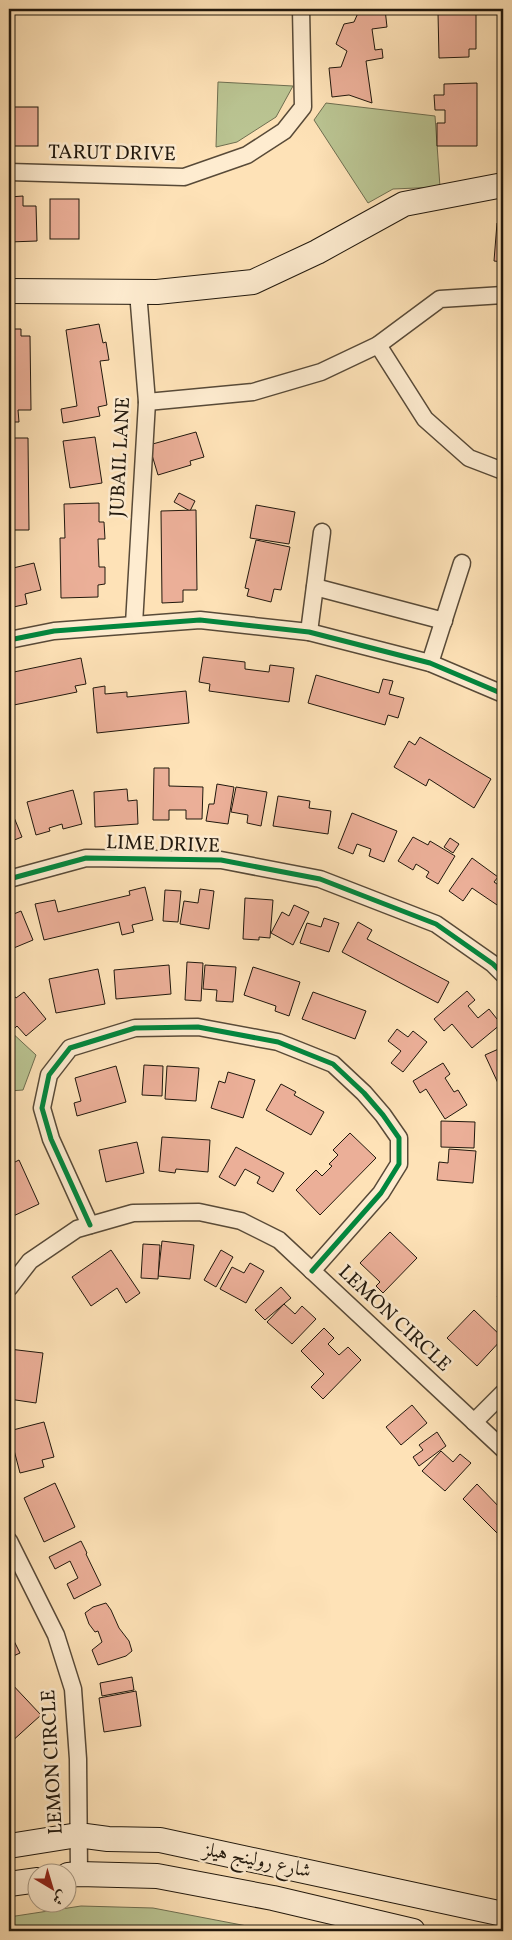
<svg xmlns="http://www.w3.org/2000/svg" width="512" height="1940" viewBox="0 0 512 1940" font-family="Vollkorn,Amiri,serif">
<style>
.green{fill:#bac492;stroke:#6e6e50}
.building{fill:#ebaf98;stroke:#21180d}
.lines{fill:none;stroke-linecap:round;stroke-linejoin:round}
.minor-casing{stroke:#584a38;stroke-width:19}
.secondary-casing{stroke:#21180d;stroke-width:26}
.minor{stroke:#feecd0;stroke-width:16}
.secondary{stroke:#feecd0;stroke-width:24}
.cycleway-casing{stroke:#feecd0;stroke-width:8}
.cycleway{stroke:#00873e;stroke-width:5}
.labels{text-anchor:middle;dominant-baseline:central;stroke-width:5;stroke-linejoin:round;paint-order:stroke}
.street-label{font-size:20px;fill:#21180d;stroke:#feecd0}
</style>
<rect width="100%" height="100%" fill="#fee2b7"/>
<filter id="stains"><feTurbulence type="fractalNoise" baseFrequency=".004" numOctaves="4"/><feColorMatrix values="0 0 0 0 .2 0 0 0 0 .09 0 0 0 0 .02 0 0 0 .5 -.17"/></filter>
<radialGradient id="worn" r=".72"><stop offset=".6" stop-color="#630" stop-opacity="0"/><stop offset="1" stop-color="#630" stop-opacity=".3"/></radialGradient>
<!-- green -->
<g class="green">
<path d="M218,82L293,86L276,117L237,142L216,147Z"/>
<path d="M326,103L435,116L440,187L393,189L368,203L314,120Z"/>
<path d="M9,1030L36,1055L23,1090L9,1091Z"/>
<path d="M81,1906L153,1908L273,1931H9V1917Z"/>
</g>
<!-- building -->
<g class="building">
<path d="M346,9H385L387,27L372,29L375,50L382,49L383,58L366,61L372,103L349,95L332,97L329,68L341,67L347,51L336,44L344,24L354,22L358,13Z"/>
<path d="M431,9H476V49H469V57L439,58L438,13H431Z"/>
<path d="M477,83V146H437V123H445V110H435L434,95H444V84Z"/>
<rect x="9" y="107" width="29" height="39"/>
<path d="M23,196V206H36L37,241L9,242V197Z"/>
<rect x="50" y="199" width="29" height="40"/>
<path d="M497,223H503V262L494,261Z"/>
<path d="M99,324L103,343L106,342L109,360L100,361L107,405L98,407L100,416L63,423L61,409L77,406L66,330Z"/>
<path d="M9,329H21V336H30L31,410H18L19,422H9Z"/>
<path d="M196,432L204,457L190,461L191,465L158,475L149,445Z"/>
<path d="M95,437L102,483L70,488L63,441Z"/>
<path d="M9,438H28L29,530H9Z"/>
<path d="M179,493L195,501L190,511L174,502Z"/>
<path d="M99,503V522H104L105,539H98L99,567H105V584L98,585V597L61,598L60,538H65L64,504Z"/>
<path d="M256,505L295,512L289,544L250,538Z"/>
<path d="M196,510L197,590H183V602L162,603L161,511Z"/>
<path d="M256,540L290,547L281,590L274,589L271,602L247,596L249,589L245,588Z"/>
<path d="M34,563L41,590L25,594L27,604L9,608V569Z"/>
<path d="M203,657L245,662V669L269,672L270,665L294,668L289,702L209,691L210,684L199,682Z"/>
<path d="M81,658L86,684L75,686L77,692L9,706V673Z"/>
<path d="M316,675L379,693L383,679L393,681L389,694L404,698L398,718L388,715L385,725L308,703Z"/>
<path d="M105,686V694L127,692V697L186,691L189,723L97,733L93,688Z"/>
<path d="M420,737L491,779L474,808L429,779L426,786L394,767L409,741L415,745Z"/>
<path d="M154,768H169V786L203,787L202,819H186V810H169V820H153Z"/>
<path d="M217,784L234,787L228,824L206,821L209,804H214Z"/>
<path d="M236,787L267,792L261,826L247,823L248,815L231,812Z"/>
<path d="M127,789L128,801L137,800L138,824L95,827L94,792Z"/>
<path d="M73,790L82,824L63,829L62,824L49,828L50,831L36,835L27,802Z"/>
<path d="M278,796L310,801L309,808L331,811L328,834L273,826Z"/>
<path d="M9,805L22,837L9,842Z"/>
<path d="M352,813L397,831L384,862L369,856L371,849L357,844L353,854L338,848Z"/>
<path d="M413,837L428,845L430,841L455,856L438,884L426,877L429,872L416,864L413,870L398,861Z"/>
<path d="M450,838L459,844L453,853L444,847Z"/>
<path d="M472,858L498,877L494,882L503,888V909L472,888L463,901L449,891Z"/>
<path d="M145,887L153,920L132,925L134,932L122,935L119,922L44,940L35,904L55,900L58,912L130,895L129,891Z"/>
<path d="M200,889L214,891L209,929L180,924L184,901L198,903Z"/>
<path d="M165,890L181,891L178,922L163,921Z"/>
<path d="M245,898L273,900L270,938L259,937V940L243,939Z"/>
<path d="M294,905L309,912L293,945L271,933L282,912L289,916Z"/>
<path d="M21,911L33,940L9,950V928L11,927L9,916Z"/>
<path d="M324,918L339,923L329,952L300,943L307,923L321,927Z"/>
<path d="M358,922L372,930L367,939L449,982L438,1003L342,952Z"/>
<path d="M187,962L203,963L201,1001L185,1000Z"/>
<path d="M169,965L171,994L116,999L114,970Z"/>
<path d="M205,965L236,967L233,1002L216,1001L217,990L203,989Z"/>
<path d="M253,967L300,982L289,1016L275,1011L276,1006L244,995Z"/>
<path d="M98,969L105,1004L56,1013L49,979Z"/>
<path d="M467,991L475,1000L468,1006L478,1018L489,1009L501,1024L472,1048L452,1024L444,1031L434,1019Z"/>
<path d="M11,992L16,998L24,992L46,1019L26,1036L17,1026L14,1029L9,1023V993Z"/>
<path d="M313,992L366,1011L355,1039L302,1019Z"/>
<path d="M397,1029L408,1037L413,1031L427,1042L403,1072L391,1063L401,1051L388,1041Z"/>
<path d="M503,1047V1094L485,1055Z"/>
<path d="M443,1063L450,1074L445,1078L454,1092L458,1090L467,1105L445,1119L426,1089L420,1093L413,1081Z"/>
<path d="M144,1065L163,1066L162,1096L142,1095Z"/>
<path d="M116,1066L126,1102L77,1116L74,1103L81,1101L75,1078Z"/>
<path d="M167,1066L199,1068L196,1101L165,1099Z"/>
<path d="M228,1072L255,1080L243,1118L211,1108L219,1081L225,1083Z"/>
<path d="M281,1084L296,1092L294,1095L324,1112L311,1135L266,1110Z"/>
<path d="M441,1121L475,1122L474,1148L441,1147Z"/>
<path d="M350,1133L376,1158L320,1215L296,1190L316,1170L322,1176L332,1166L329,1164L338,1155L333,1150Z"/>
<path d="M9,1136L14,1148L9,1150Z"/>
<path d="M162,1137L210,1140L208,1172L176,1169L175,1173L159,1171Z"/>
<path d="M137,1142L144,1173L106,1182L99,1150Z"/>
<path d="M236,1147L284,1173L273,1192L257,1183L260,1177L245,1169L235,1186L219,1177Z"/>
<path d="M449,1149L476,1151L473,1183L437,1180L439,1162L448,1163Z"/>
<path d="M19,1160L39,1204L9,1218V1165Z"/>
<path d="M390,1232L417,1258L383,1293L376,1286L380,1282L360,1263Z"/>
<path d="M162,1241L194,1245L190,1279L158,1276Z"/>
<path d="M143,1244L160,1245L158,1279L141,1278Z"/>
<path d="M111,1250L140,1293L126,1303L117,1288L91,1306L72,1277Z"/>
<path d="M221,1250L233,1257L216,1287L204,1280Z"/>
<path d="M250,1263L264,1271L246,1303L220,1289L232,1267L244,1273Z"/>
<path d="M281,1287L291,1298L265,1320L255,1310Z"/>
<path d="M503,1291V1304L497,1296Z"/>
<path d="M284,1304L295,1314L302,1306L316,1319L292,1344L267,1322Z"/>
<path d="M474,1310L503,1338L477,1366L447,1338Z"/>
<path d="M324,1328L334,1338L328,1344L339,1355L348,1347L361,1360L323,1399L311,1387L324,1374L301,1351Z"/>
<path d="M9,1349L43,1353L36,1403L9,1399Z"/>
<path d="M412,1405L427,1423L401,1445L386,1427Z"/>
<path d="M44,1422L54,1457L42,1460L44,1467L20,1473L9,1431Z"/>
<path d="M437,1432L446,1446L419,1466L413,1457L423,1450L419,1445Z"/>
<path d="M441,1451L453,1462L460,1454L471,1463L445,1491L422,1471Z"/>
<path d="M55,1483L75,1527L44,1542L24,1498Z"/>
<path d="M477,1484L503,1511V1539L463,1499Z"/>
<path d="M81,1541L87,1553L86,1554L101,1585L74,1599L67,1584L78,1578L70,1561L55,1569L49,1557Z"/>
<path d="M106,1603L111,1610L119,1628L129,1641L132,1651L126,1656L98,1665L92,1650L102,1642L98,1631L95,1632L89,1624L85,1613L93,1607Z"/>
<path d="M12,1637L20,1653L9,1658V1638Z"/>
<path d="M132,1677L134,1690L102,1696L100,1683Z"/>
<path d="M9,1681L41,1715L10,1743L9,1742Z"/>
<path d="M136,1691L141,1726L104,1732L99,1698Z"/>
</g>
<g class="lines">
<defs>
<g id="minor">
<path d="M9,172L184,177L247,155L284,131L303,107L301,9"/>
<path d="M378,345L425,419L469,458L503,471"/>
<path d="M147,402L253,392L321,372L378,345L440,299L503,295"/>
<path d="M315,587L444,621"/>
<path d="M134,624L147,402L138,292"/>
<path d="M309,632L322,532"/>
<path d="M9,640L54,631L200,620L309,632L430,663L503,694"/>
<path d="M430,663L462,563"/>
<path d="M9,879L86,858L221,860L320,879L436,924L493,964L503,974"/>
<path d="M90,1225L51,1139L42,1108L49,1075L70,1048L135,1028L198,1027L278,1042L333,1064L364,1093L383,1115L399,1138V1164L381,1193L312,1271"/>
<path d="M9,1288L30,1261L77,1229L133,1213L199,1212L241,1221L279,1240L503,1449"/>
<path d="M474,1422L503,1393"/>
<path d="M9,1541L56,1635L73,1689L78,1759L79,1874"/>
</g>
<g id="secondary">
<path d="M9,291L157,292L253,282L317,252L404,204L503,185"/>
<path d="M9,1846L78,1835L108,1839L160,1840L503,1914"/>
<path d="M68,1875L79,1874L157,1876L273,1898L413,1931"/>
<path d="M9,1884L38,1880"/>
</g>
</defs>
<!-- minor casing -->
<use href="#minor" class="minor-casing"/>
<!-- secondary casing -->
<use href="#secondary" class="secondary-casing"/>
<!-- minor -->
<use href="#minor" class="minor"/>
<!-- secondary -->
<use href="#secondary" class="secondary"/>
<defs>
<g id="cycleway">
<path d="M9,640L54,631L200,620L309,632L430,663L503,694"/>
<path d="M9,879L86,858L221,860L320,879L436,924L493,964L503,974"/>
<path d="M90,1225L51,1139L42,1108L49,1075L70,1048L135,1028L198,1027L278,1042L333,1064L364,1093L383,1115L399,1138V1164L381,1193L312,1271"/>
</g>
</defs>
<!-- cycleway casing -->
<use href="#cycleway" class="cycleway-casing"/>
<!-- cycleway -->
<use href="#cycleway" class="cycleway"/>
</g>
<g class="labels">
<!-- street labels -->
<g class="street-label">
<text transform="translate(112 154) rotate(1)">TARUT DRIVE</text>
<text transform="translate(121 457) rotate(-87)">JUBAIL LANE</text>
<text transform="translate(163 845) rotate(2)">LIME DRIVE</text>
<text transform="translate(394 1319) rotate(43)">LEMON CIRCLE</text>
<text transform="translate(53 1762) rotate(-93)">LEMON CIRCLE</text>
<text transform="translate(257 1861) rotate(12)">شارع رولينج هيلز</text>
</g>
</g>
<!-- margin -->
<rect width="512" height="1940" fill="none" stroke="#fee2b7" stroke-width="30"/>
<rect x="10" y="10" width="492" height="1920" fill="none" stroke="#21180d" stroke-width="2.5"/>
<rect x="15" y="15" width="482" height="1910" fill="none" stroke="#21180d"/>
<!-- north arrow -->
<g transform="translate(52 1888) rotate(142)"><circle r="24" fill="#feecd0" stroke="#a69782"/>
<path d="M0-4L9 19L0 12L-9 19Z" fill="#8f2418"/>
<text y="-8" font-size="14" font-weight="bold" text-anchor="middle" fill="#21180d">ش</text>
</g>
<rect width="100%" height="100%" filter="url(#stains)"/>
<rect width="100%" height="100%" fill="url(#worn)"/>
</svg>
